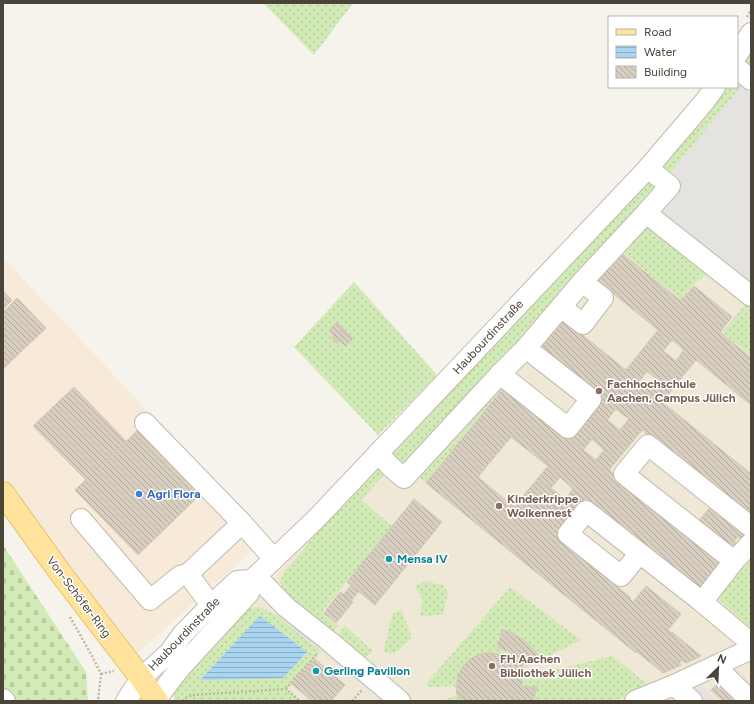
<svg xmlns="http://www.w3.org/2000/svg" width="754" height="704" viewBox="0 0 754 704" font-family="Figtree,sans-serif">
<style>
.commercial{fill:#f7ead8}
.education{fill:#efe8d6}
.grass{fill:url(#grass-dots)}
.cemetery{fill:url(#cemetery-stones)}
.parking{fill:#e5e3e0}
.water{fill:url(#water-rules)}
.building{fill:url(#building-back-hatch);stroke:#d3c7b4;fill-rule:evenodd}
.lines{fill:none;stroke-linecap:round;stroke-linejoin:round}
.minor-casing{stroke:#c2bbae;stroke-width:22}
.major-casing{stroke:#e6c16a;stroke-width:24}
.path{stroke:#c4b79f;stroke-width:2.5;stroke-dasharray:2 2;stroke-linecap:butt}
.minor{stroke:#fff;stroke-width:20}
.major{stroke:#ffe39c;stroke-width:22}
.education-dot{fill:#8d6e63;stroke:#fff;stroke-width:1.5}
.shop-dot{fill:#3f7fe0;stroke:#fff;stroke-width:1.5}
.culture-dot{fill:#0f9aa8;stroke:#fff;stroke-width:1.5}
.labels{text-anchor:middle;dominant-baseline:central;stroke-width:3;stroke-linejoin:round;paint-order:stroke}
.street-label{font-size:12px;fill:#4b4439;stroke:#fff}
.education-label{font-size:12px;font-weight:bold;fill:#785e54;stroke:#fff;text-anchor:start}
.shop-label{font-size:12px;font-weight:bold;fill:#366cbe;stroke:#fff;text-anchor:start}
.culture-label{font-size:12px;font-weight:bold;fill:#0d838f;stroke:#fff;text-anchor:start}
</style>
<defs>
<pattern id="grass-dots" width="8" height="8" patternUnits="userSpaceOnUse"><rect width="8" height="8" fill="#d2eab5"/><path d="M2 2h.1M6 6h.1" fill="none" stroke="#b6ca9c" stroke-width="1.8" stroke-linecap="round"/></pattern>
<pattern id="cemetery-stones" width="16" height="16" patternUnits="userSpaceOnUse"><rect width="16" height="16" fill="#d2eab5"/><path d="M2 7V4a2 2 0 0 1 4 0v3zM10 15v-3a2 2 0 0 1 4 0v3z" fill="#b6ca9c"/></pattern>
<pattern id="water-rules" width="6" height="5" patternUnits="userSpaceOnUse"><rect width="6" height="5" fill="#a9d4f2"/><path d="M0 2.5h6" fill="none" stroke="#8caec5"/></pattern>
<pattern id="building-back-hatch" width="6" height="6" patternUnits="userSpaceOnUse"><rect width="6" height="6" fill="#d8cfc1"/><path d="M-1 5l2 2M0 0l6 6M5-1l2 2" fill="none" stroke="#b1aa9e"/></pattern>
</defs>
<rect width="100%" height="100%" fill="#f6f3ec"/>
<!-- commercial -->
<path class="commercial" d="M3,258L96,356L266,539L136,654L26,507L3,476Z"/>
<!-- education -->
<path class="education" d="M751,51V701H174L182,674L714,109L737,87Z"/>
<!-- grass -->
<g class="grass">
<path d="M263,3H353L314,55Z"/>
<path d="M751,33V74L709,272L694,284L681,300L616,247L426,482L409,472L397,461L361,500L392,526L322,612L338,626L332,633L284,590L280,582L284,572L382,457L715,87H737V55Z"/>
<path d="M354,282L437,375L378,435L294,347Z"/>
<path d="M747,303L751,306V356L722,332Z"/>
<path d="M751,556V629L715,596Z"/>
<path d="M424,581L443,585L448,593L443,614L420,617L423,600L415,587Z"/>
<path d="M510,587L581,640L519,671L521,678L612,656L650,686L615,701H442L457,695L455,686L429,687L426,684Z"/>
<path d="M259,607L276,615L321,650L287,689L300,701H174V691L182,674L248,608Z"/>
<path d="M401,609L412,638L394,654L383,652L393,613Z"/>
<path d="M345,626L373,651L363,660L336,637Z"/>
</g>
<!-- cemetery -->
<path class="cemetery" d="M3,545L86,672L88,701H3Z"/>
<!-- parking -->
<g class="parking">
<path d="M751,74V306L636,214Z"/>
<path d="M286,607L402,701H382L276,615Z"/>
<path d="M701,685L717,701H675Z"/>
</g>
<!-- water -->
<path class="water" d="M260,616L307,652L283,678L200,680Z"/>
<!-- building -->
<g class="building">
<path d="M615,248L681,301L694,286L732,317L720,332L751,358V405L696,360L662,402L750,473L751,472V518L642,430L609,470L724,563L701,591L586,498L556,536L631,598L630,599L633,602L646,586L681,614L668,630L671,633L672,632L701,656L686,663L682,660L679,664L681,665L663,673L637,652L636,653L426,483L505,386L570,439L603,399L537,346L560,317L626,370L658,330L593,277ZM672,340L684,350L676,361L663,351ZM647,371L659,381L651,391L639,382ZM616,409L629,419L620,430L607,420ZM511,437L548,466L514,507L478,477ZM592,439L604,450L596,460L583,450ZM560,477L573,489L565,499L551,488Z"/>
<path d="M3,291L12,300L3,309Z"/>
<path d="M17,298L46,328L3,369V312Z"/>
<path d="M337,322L353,339L345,346L340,341L337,343L332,338L334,336L329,330Z"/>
<path d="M74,387L126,441L86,480L33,426Z"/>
<path d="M141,427L203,492L138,555L75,490Z"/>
<path d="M414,499L442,522L375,605L347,582Z"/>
<path d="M712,505L748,533L742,540L738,536L734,542L738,545L733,552L697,523Z"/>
<path d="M351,585L359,591L351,601L343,595Z"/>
<path d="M340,592L353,602L336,623L324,613Z"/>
<path d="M502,630L510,632L524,640L535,651L538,656L517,668L521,678L522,687H537L533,701H461L459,695H457L456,686H457L458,674L465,664L471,658L484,653H491L498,654L503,656L514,664L519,660L510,652L498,647Z"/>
<path d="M315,659L345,685L331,701H312L292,684Z"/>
<path d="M718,683L733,699L732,701H723L711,690Z"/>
</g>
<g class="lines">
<defs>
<g id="minor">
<path d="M737,55L751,33"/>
<path d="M737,68L751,80"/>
<path d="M648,168L670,186L646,213L751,296"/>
<path d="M561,307L583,324L603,298L582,282"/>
<path d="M500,374L568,428L591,399L526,348"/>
<path d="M145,423L242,523"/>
<path d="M378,453L391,467L404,478L500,374L526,348L582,282L646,213"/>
<path d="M81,519L150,600L180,576L188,574L205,597L226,618"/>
<path d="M639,554L621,576L568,534L586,511L702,602L751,643"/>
<path d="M734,561L624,474L648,445L751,527"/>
<path d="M188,574L242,523L274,559"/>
<path d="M256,576L286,607L329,641L400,701"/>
<path d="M702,602L734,561L751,543"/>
<path d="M715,666L751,701"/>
<path d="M674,685L692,701"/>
<path d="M3,699L5,701"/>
<path d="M126,701L141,678L169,653L182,635L212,604L237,581L252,580"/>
<path d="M155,701L180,668L249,593L252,580L316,519L648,168L705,101L715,87"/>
<path d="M635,701L674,685L751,649"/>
</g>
<path id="major" d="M3,493L62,575L141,678L157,701"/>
</defs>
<!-- minor casing -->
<use href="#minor" class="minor-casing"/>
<!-- major casing -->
<use href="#major" class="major-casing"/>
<!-- path -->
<g class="path">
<path d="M747,17L751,10"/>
<path d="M70,617L92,656L101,674L98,701"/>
<path d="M101,674L114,671"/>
<path d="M286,689L318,653"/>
<path d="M183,701L187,697L193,695L286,689L300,701"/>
<path d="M352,701L362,690"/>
</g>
<!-- minor -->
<use href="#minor" class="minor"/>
<!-- major -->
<use href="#major" class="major"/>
</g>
<!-- markers -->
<g class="education-dot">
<circle cx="599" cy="391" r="4"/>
<circle cx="499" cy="506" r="4"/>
<circle cx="492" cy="666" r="4"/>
</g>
<circle class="shop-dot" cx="139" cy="494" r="4"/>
<g class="culture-dot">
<circle cx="389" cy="559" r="4"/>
<circle cx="316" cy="671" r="4"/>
</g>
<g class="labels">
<!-- street labels -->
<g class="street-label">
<text transform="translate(488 337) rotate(-47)">Haubourdinstraße</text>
<text transform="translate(79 597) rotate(53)">Von-Schöfer-Ring</text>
<text transform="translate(184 634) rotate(-46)">Haubourdinstraße</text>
</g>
<!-- education labels -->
<g class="education-label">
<text x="607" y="384">Fachhochschule<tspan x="607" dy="14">Aachen, Campus Jülich</tspan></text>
<text x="507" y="499">Kinderkrippe<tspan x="507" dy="14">Wolkennest</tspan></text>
<text x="500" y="659">FH Aachen<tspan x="500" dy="14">Bibliothek Jülich</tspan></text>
</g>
<!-- shop labels -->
<g class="shop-label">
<text x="147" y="494">Agri Flora</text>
</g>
<!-- culture labels -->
<g class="culture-label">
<text x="397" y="559">Mensa IV</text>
<text x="324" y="671">Gerling Pavillon</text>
</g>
</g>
<!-- border -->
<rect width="754" height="704" fill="none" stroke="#4b4439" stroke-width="8"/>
<!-- legend -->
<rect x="608" y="16" width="130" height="72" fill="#ffffff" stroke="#b7b4b0"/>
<rect x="616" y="29" width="20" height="6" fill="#ffe39c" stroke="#b7b4b0"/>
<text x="644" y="36" font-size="12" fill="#4b4439">Road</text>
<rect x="616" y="46" width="20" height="12" fill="url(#water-rules)" stroke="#b7b4b0"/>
<text x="644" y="56" font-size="12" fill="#4b4439">Water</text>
<rect x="616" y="66" width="20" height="12" fill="url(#building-back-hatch)" stroke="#b7b4b0"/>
<text x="644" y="76" font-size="12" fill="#4b4439">Building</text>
<!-- north arrow -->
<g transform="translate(718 668) rotate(24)" stroke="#ffffff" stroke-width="3" paint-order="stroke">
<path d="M0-3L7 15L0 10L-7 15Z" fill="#4b4439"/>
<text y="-6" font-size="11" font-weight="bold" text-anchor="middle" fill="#4b4439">N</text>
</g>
</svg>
